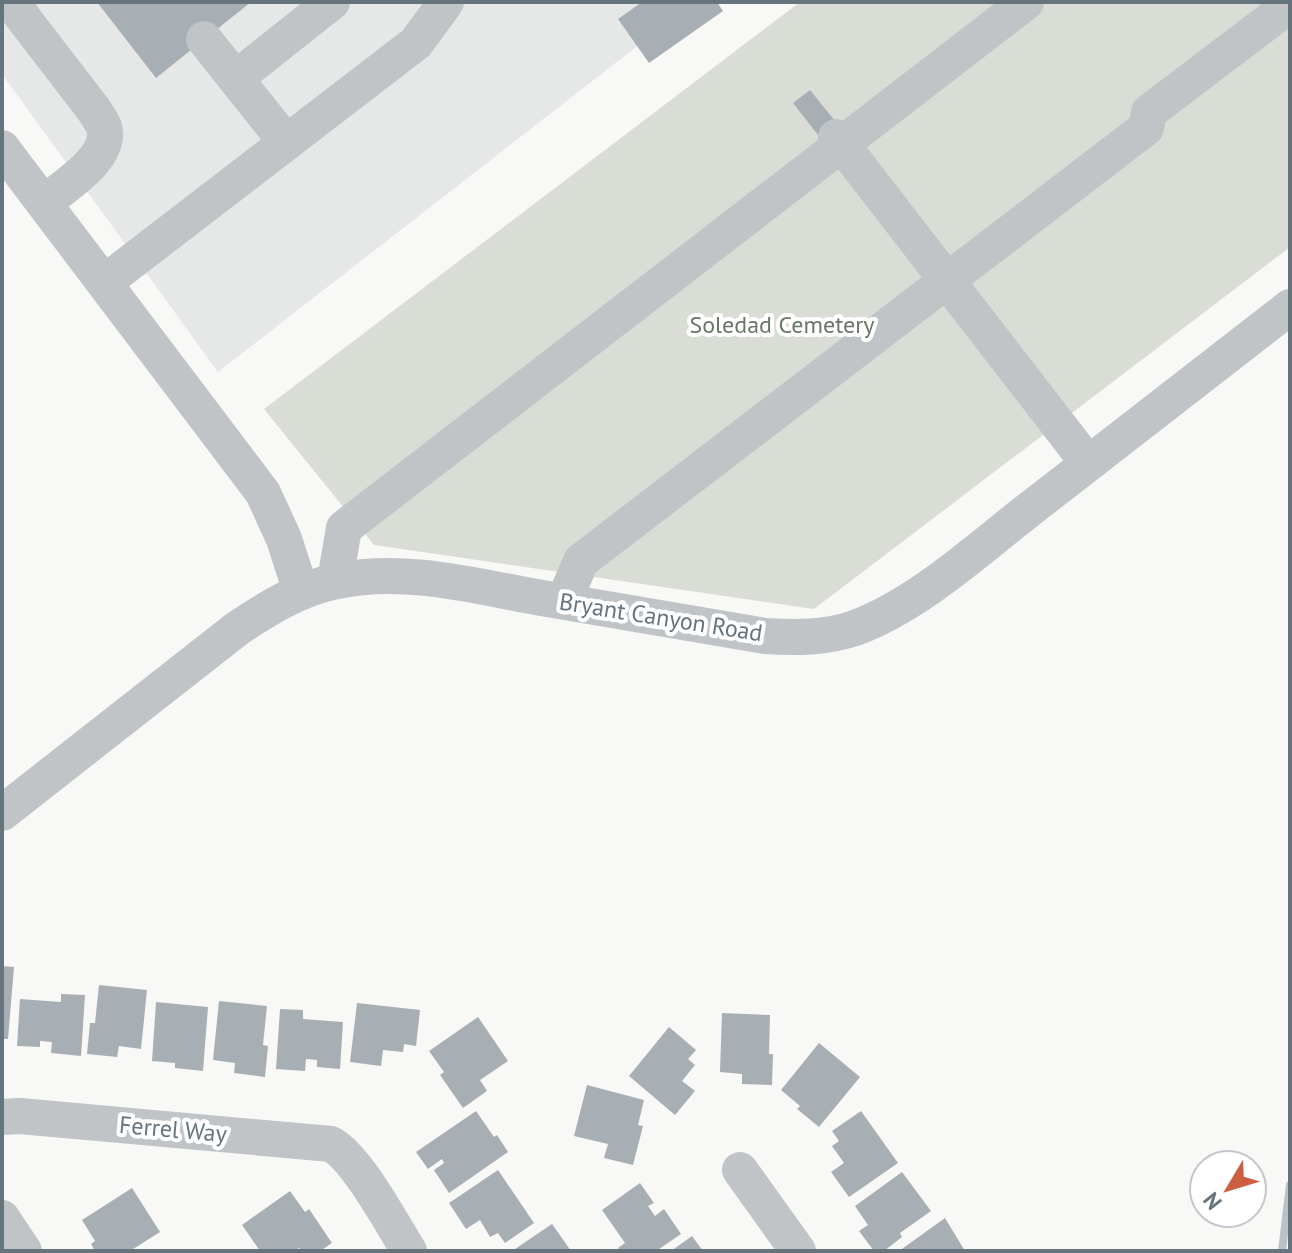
<svg xmlns="http://www.w3.org/2000/svg" width="1292" height="1253" viewBox="0 0 1292 1253" font-family="'PT Sans',sans-serif">
<style>
.built{fill:#e6e7e7}
.green{fill:#d9ddd6}
.lines{fill:none;stroke-linecap:round;stroke-linejoin:round}
.stream{stroke:#b9c3c7;stroke-width:8}
.building{fill:#a8afb4}
.minor{stroke:#c0c4c7;stroke-width:36}
.labels{text-anchor:middle;dominant-baseline:central;stroke-width:8;stroke-linejoin:round;paint-order:stroke}
.park-label{font-size:24px;fill:#687665;stroke:#fff}
.street-label{font-size:24px;fill:#66747d;stroke:#fff}
</style>
<rect width="100%" height="100%" fill="#f8f8f6"/>
<!-- built -->
<path class="built" d="M2,2H694L218,372L2,74Z"/>
<!-- green -->
<path class="green" d="M800,2H1290V247L814,609L374,545L264,409Z"/>
<g class="lines">
<!-- stream -->
<path class="stream" d="M1282,1251L1290,1185"/>
</g>
<!-- building -->
<g class="building">
<path d="M97,2H251L156,78Z"/>
<path d="M642,2H717L723,11L649,63L618,19Z"/>
<path d="M810,90L839,126L822,140L793,103Z"/>
<path d="M2,966L14,967L8,1039H2Z"/>
<path d="M99,985L147,990L141,1049L119,1046L117,1057L87,1054L90,1023H95Z"/>
<path d="M61,994L85,995L81,1056L51,1053L52,1042L40,1041V1047L17,1046L20,999L61,1002Z"/>
<path d="M219,1001L267,1006L263,1045L268,1046L265,1077L234,1073L235,1063L213,1060Z"/>
<path d="M156,1002L208,1007L203,1071L175,1068V1063L152,1061Z"/>
<path d="M357,1003L420,1010L416,1046L404,1044L403,1052L383,1050L381,1066L350,1062Z"/>
<path d="M280,1009L303,1010V1019L343,1022L340,1069L317,1067V1060L306,1059L305,1071L276,1069Z"/>
<path d="M722,1013L770,1015L769,1054H773L772,1085L742,1084V1074L720,1072Z"/>
<path d="M478,1017L508,1061L480,1080L487,1091L463,1108L440,1075L444,1072L429,1051Z"/>
<path d="M669,1027L696,1050L688,1059L695,1065L682,1081L695,1091L675,1115L629,1076Z"/>
<path d="M819,1043L860,1077L819,1127L797,1109L800,1106L781,1090Z"/>
<path d="M587,1085L644,1100L638,1125L643,1126L633,1165L604,1158L608,1144L574,1136Z"/>
<path d="M476,1111L494,1137L497,1135L508,1152L449,1193L434,1170L444,1163L442,1159L428,1169L416,1152Z"/>
<path d="M861,1111L898,1163L849,1197L831,1172L844,1163L832,1146L839,1141L832,1131Z"/>
<path d="M498,1170L534,1223L505,1243L498,1233L490,1237L480,1220L466,1229L449,1203Z"/>
<path d="M902,1172L931,1211L900,1233L902,1237L884,1251H874L859,1231L868,1225L855,1206Z"/>
<path d="M640,1183L654,1203L648,1206L655,1216L664,1209L681,1234L656,1251H620L618,1248L625,1243L602,1210Z"/>
<path d="M132,1188L160,1232L130,1251H95L91,1244L95,1241L82,1220Z"/>
<path d="M290,1191L305,1212L309,1209L332,1243L320,1251H302L299,1248L295,1251H260L242,1225Z"/>
<path d="M945,1218L965,1251H899Z"/>
<path d="M552,1224L571,1251H512Z"/>
<path d="M692,1236L703,1251H671Z"/>
</g>
<g class="lines">
<!-- minor -->
<g class="minor">
<path d="M11,2L94,110C97,115 102,122 104,127C113,157 64,186 44,203"/>
<path d="M204,39L286,142"/>
<path d="M236,78L332,2"/>
<path d="M836,137L1088,463"/>
<path d="M2,148L263,493L284,539L301,592"/>
<path d="M105,282L416,43L446,2"/>
<path d="M335,581L344,528L1026,2"/>
<path d="M564,601L581,561L1146,128L1149,112L1290,5"/>
<path d="M2,813L238,628C268,608 300,588 337,581C403,567 471,585 536,597C613,610 689,623 765,636C796,638 826,638 855,628C917,605 975,552 1026,512C1114,443 1202,375 1290,307"/>
<path d="M2,1117L20,1116L331,1144C357,1158 392,1224 409,1251"/>
<path d="M740,1170L798,1251"/>
<path d="M2,1218L24,1251"/>
</g>
</g>
<g class="labels">
<!-- park labels -->
<g class="park-label">
<text x="782" y="324">Soledad Cemetery</text>
</g>
<!-- street labels -->
<g class="street-label">
<text transform="translate(661 617) rotate(9)">Bryant Canyon Road</text>
<text transform="translate(173 1129) rotate(5)">Ferrel Way</text>
</g>
</g>
<!-- border -->
<rect width="1292" height="1253" fill="none" stroke="#66747d" stroke-width="8"/>
<!-- north arrow -->
<g transform="translate(1228 1189) rotate(232)"><circle r="38" fill="#ffffff" stroke="#c2c7cb" stroke-width="2"/>
<path d="M0-6L14 30L0 20L-14 30Z" fill="#ce5e41"/>
<text y="-12" font-size="22" font-weight="bold" text-anchor="middle" fill="#66747d">N</text>
</g>
</svg>
